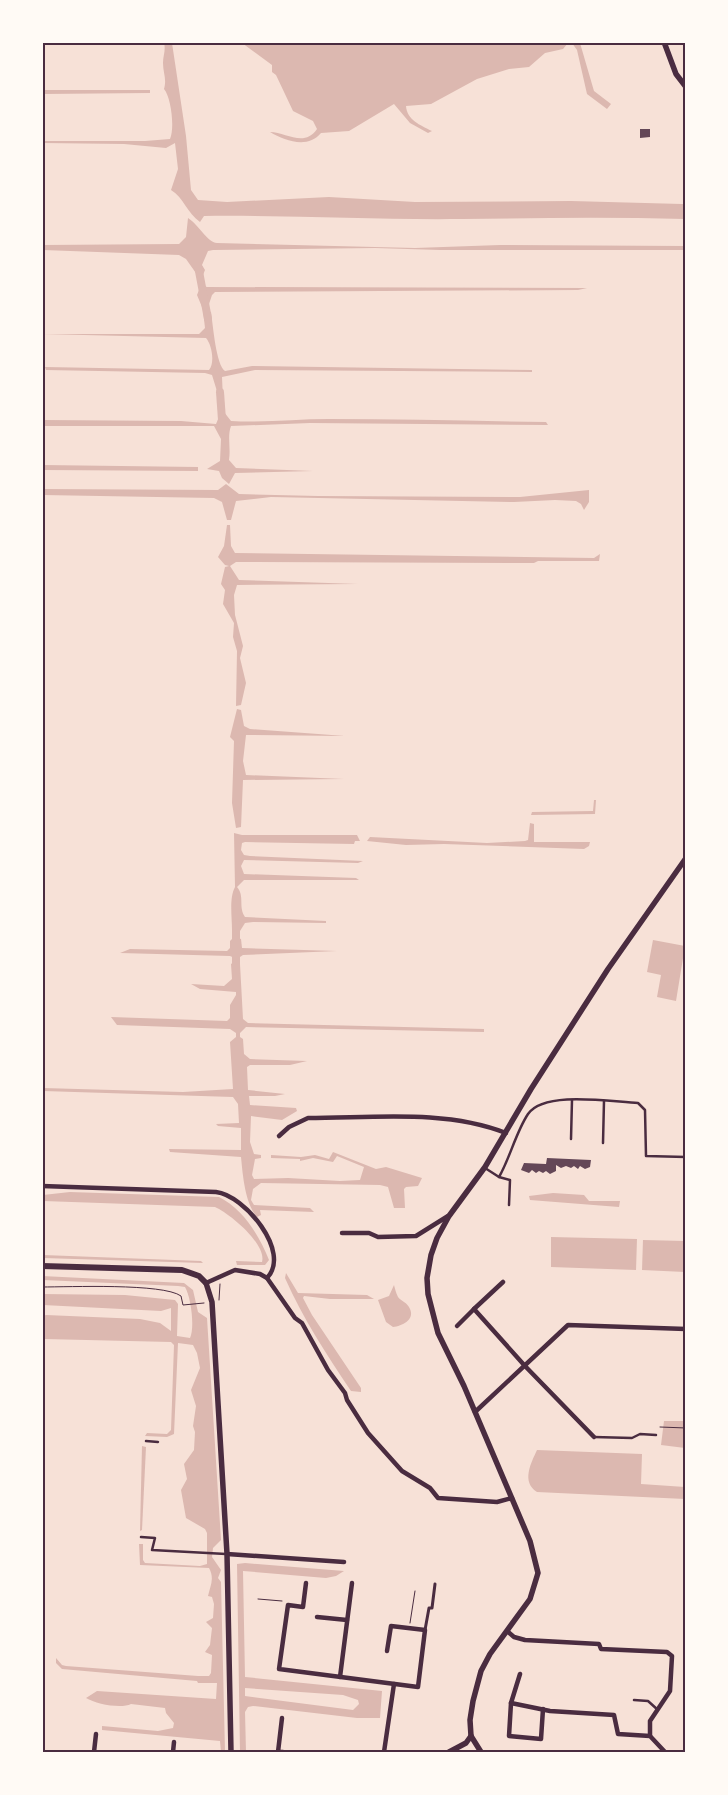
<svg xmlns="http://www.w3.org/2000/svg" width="728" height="1795" viewBox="0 0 728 1795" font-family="'Nunito Sans',sans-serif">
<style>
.water{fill:#dcb8b0;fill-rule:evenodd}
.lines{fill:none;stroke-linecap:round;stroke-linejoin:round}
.canal{stroke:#dcb8b0;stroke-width:8}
.building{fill:#644757}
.path{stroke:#4a2c40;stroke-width:1}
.service{stroke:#4a2c40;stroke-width:2.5}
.pedestrian{stroke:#4a2c40;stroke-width:3}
.minor{stroke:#4a2c40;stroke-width:4.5}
.tertiary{stroke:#4a2c40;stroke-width:5.5}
.secondary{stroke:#4a2c40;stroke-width:6}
.neatline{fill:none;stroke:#4a2c40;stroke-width:2}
</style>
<rect width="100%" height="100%" fill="#f7e1d7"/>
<!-- water -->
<g class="water">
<path d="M164,43H172L186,136L191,190L198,200L227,202L329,197L415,202L571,201L682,204H685V219C611,217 537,218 462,219C376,220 290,215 204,216L200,222C187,213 184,198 171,190L178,169L175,143L166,148L124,144L43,143V141H145L170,139C175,128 171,97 164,89C167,79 163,73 163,63C163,56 166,50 164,43Z"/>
<path d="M242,43H568L563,49L545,53L529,67L509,69L477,79L431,104L406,106C407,120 420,125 432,131L428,133L410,123L394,104L349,131L321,133C308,149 285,141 270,132C286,132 304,148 317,129L313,121L293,111L276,75L272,72V65Z"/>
<path d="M572,43H580L594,91L611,104L607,109L587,94L577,50Z"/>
<path d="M43,90H150V93L43,94Z"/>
<path d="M188,218C199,225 207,242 217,243L415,248L500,245L685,246V250H440L375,248L213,250L208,251L202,265L205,270L203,275L198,276L186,259L179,255L43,250V245L179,244L186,237Z"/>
<path d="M201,285L207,287L587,288L578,290L215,292L212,295L209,304L202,307L197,295Z"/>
<path d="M203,310L211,312C213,325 216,365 225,371L252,366L532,370V372L255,370L222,377L223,400L220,401L212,375L205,373L46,370L45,367L209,370C215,363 212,345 206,338L43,334H199L205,328Z"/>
<path d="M221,412H224L231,421C264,423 296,419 329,419C401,419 473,421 546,422L548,425L310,423L231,426C227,437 231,447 229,460L236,468L313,471L235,473L229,484L222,478L219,471L207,469L220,461L221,439L214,426H43V420L181,421L216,424Z"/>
<path d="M43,465L198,467V471L43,470Z"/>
<path d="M226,484L239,494L318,496L520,497L589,490V502L584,510L581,504L576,501L555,500L514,502L271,497L236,501L231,520H227L222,502L214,498L43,495V489L218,490Z"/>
<path d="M227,525H230L231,546L235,553L594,558L600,554L599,561H538L534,563L236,562L230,566L239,580L358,584L237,585L234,595L235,615L243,646L240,658L246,683L241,705L236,706L237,651L233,637L234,623L223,604L225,590L221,584L225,567L229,566L225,565L218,557L224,546Z"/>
<path d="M237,709L241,710L244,726L250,729L345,736L246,735L243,761L246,775L344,779L243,780L241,827L236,828L232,803L234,741L230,737Z"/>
<path d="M594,800H596L595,814L531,815L532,812L593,811Z"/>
<path d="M530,823L534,824V842H590L589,846L584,849L444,844L406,845L367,841L370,837L487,843L525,841L528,840Z"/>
<path d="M234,833L242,835H357L360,841H355L354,844L245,842L242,843L241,850L244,855L250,856L363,861L358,863L244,860L241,866L244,874L356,878L359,880H244L237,887C245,896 238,907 245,917L326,921V923L253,922L245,923L240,931L235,932L232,930C232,917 229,898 235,887Z"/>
<path d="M234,937L241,939L242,948L337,951L243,955L237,959L230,956L120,953L130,949L227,951L230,948V941Z"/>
<path d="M653,940L685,946L676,1001L657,997L661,975L647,972Z"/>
<path d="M234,962L240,964L243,1019L248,1023L484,1029V1032L246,1027L240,1033V1037L243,1039L244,1054L250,1059L307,1061L290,1065H250L247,1067L248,1090L285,1094L275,1096H249L250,1105L296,1108L297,1111L282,1120L251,1116L250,1142L254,1154L261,1155V1158L255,1159L252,1175L254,1179L288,1178L340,1181L360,1180L364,1167L337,1156L333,1162L313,1158L300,1161V1159L271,1158V1155L301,1157L315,1155L329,1159L333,1152L376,1169L386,1167L422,1178L418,1186L406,1187L404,1189L405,1208H394L388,1187L380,1185L261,1183L253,1189L251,1200L254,1205L310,1208L314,1212L260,1210L261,1215L257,1217C245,1203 243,1177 241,1157L170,1152L169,1149L241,1150V1128L218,1126L216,1124L239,1123L238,1104L233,1097L43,1091V1088L183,1092L233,1089L230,1042L236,1037V1033L230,1029L117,1025L111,1017L227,1021L230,1018V1005L236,995V992L200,989L191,984L224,986L232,979L231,964Z"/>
<path d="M70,1192L219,1197C243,1209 259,1235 269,1260L265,1265H237L236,1261L262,1262C267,1244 229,1213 215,1207L43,1201V1195Z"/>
<path d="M553,1193L584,1195L589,1201H620L619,1207L530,1200L529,1196Z"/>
<path d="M551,1237L637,1239L636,1270L551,1267Z"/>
<path d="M643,1240L685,1241V1272L642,1270Z"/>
<path d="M43,1255L201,1261L203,1263L43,1258Z"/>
<path d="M286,1273L298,1293L367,1295L374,1299H330L304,1296L303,1298L312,1315L361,1388V1392L351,1391C327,1355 302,1317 285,1278Z"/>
<path d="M42,1276L184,1283L193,1290L198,1312L207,1318L221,1540L213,1548L212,1557L221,1570L218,1578L221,1582L225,1752H221L220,1741L102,1730V1726L158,1731L173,1728L174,1723L166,1713L165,1708L131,1704C121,1709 96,1704 86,1698L97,1691L216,1699L217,1683H198L197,1681L62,1669L56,1663V1658L62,1665L66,1666L198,1676H209L211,1673L212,1655L205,1652L210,1645L212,1628L206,1622L213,1618L214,1604L212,1597L208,1596C210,1586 215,1579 209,1568L140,1565L139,1544H143V1560L145,1563L200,1566L207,1564V1533L205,1529L186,1518L181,1490L187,1479L184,1464L194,1450L195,1432L193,1426L196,1406L191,1390L200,1368L197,1353L193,1345L178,1343L174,1434L167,1437L145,1436L147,1433L167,1434L171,1430L174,1345L171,1342L44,1339L42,1336L43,1316L46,1315L140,1319L160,1323L171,1331V1308L161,1311L43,1305L42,1294L125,1295L175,1300L178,1304L177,1336L190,1338C195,1328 191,1297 185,1287L178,1286L43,1280Z"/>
<path d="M394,1285C395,1289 396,1293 398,1297C401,1301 408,1303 410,1309C415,1320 402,1326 393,1327L386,1322L378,1300L389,1296Z"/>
<path d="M664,1421H685V1448L661,1445Z"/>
<path d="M142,1446L146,1447L142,1530L140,1531Z"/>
<path d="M537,1450L642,1454L641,1484L685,1487V1499L537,1492C521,1482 531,1463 537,1450Z"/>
<path d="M245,1563L344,1571L336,1576L326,1578L243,1571L245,1677L382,1691L380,1718H357L253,1706L248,1707L245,1712L246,1752H240L237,1564ZM245,1688L343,1695L358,1700L359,1704L353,1710L245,1696Z"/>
</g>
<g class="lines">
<!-- canal -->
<g class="canal">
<path d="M198,266L208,319"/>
<path d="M220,392L222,420"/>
<path d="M236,923V972"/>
</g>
</g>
<!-- building -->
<g class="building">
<path d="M640,129H650V137L640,138Z"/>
<path d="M547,1158L591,1160L590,1167L585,1169L580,1166L578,1169L574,1166L571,1168L566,1166L561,1168L556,1165V1171L550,1174L546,1171L543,1173L539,1171L536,1173L532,1170L529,1173L521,1170L524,1163L546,1164Z"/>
</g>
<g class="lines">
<!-- path -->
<g class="path">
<path d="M42,1287C69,1287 163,1283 181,1296L183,1305L204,1303"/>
<path d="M219,1300L220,1284"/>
<path d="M660,1427L686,1428"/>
<path d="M258,1599L282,1601"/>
<path d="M410,1623L415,1591"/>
</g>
<!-- service -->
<g class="service">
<path d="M571,1139L572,1100"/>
<path d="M603,1143L604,1101"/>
<path d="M485,1168L499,1177L510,1180L509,1205"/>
<path d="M499,1177C510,1158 516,1132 528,1114C544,1090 612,1102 638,1103L645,1110L646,1156L686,1157"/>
<path d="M594,1437L632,1438L640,1434L656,1435"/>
<path d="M146,1441L158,1442"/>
<path d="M141,1537L155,1538L152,1550L226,1554"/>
<path d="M634,1700L648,1701L658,1710"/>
</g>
<!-- pedestrian -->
<path class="pedestrian" d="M425,1630L429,1608H432L435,1584"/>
<!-- minor -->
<g class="minor">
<path d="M279,1136L289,1127L308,1118C373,1118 445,1109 506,1133"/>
<path d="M42,1186L216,1192C244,1195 292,1252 267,1278"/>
<path d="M342,1233H369L378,1237L416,1236L448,1216"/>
<path d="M503,1282L474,1309L525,1366L594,1437"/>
<path d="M206,1283L235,1270L260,1274L267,1278L295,1318L302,1323L328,1370L345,1393L347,1400L368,1433L402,1471L430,1488L438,1498L497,1502L512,1498"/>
<path d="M457,1326L474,1309"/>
<path d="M475,1412L568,1325L686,1329"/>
<path d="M227,1554L344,1562"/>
<path d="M306,1583L303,1607L288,1605L279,1669L418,1687L425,1630L391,1626L387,1651"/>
<path d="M317,1617L347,1620"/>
<path d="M507,1631L514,1637L525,1640L599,1644L601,1649L667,1652L672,1656L670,1691L650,1721V1736"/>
<path d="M520,1674L511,1703L509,1736L541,1739L543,1709"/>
<path d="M340,1677L352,1583"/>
<path d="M511,1703L550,1711L614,1715L618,1734L650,1736L665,1752"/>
<path d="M282,1718L278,1752H283"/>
<path d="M94,1752L96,1734"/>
<path d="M173,1752L174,1742"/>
<path d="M384,1752L394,1684"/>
</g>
<!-- tertiary -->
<g class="tertiary">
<path d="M664,42L676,74L686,87"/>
<path d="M206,1283L212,1302L227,1554L231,1752"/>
<path d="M449,1752L466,1743L471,1736"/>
<path d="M481,1752L471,1736L470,1720L473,1701L481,1671L490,1654L530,1599L538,1573L530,1541L464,1386L438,1333L428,1294L427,1278L431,1255L437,1238L449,1216L485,1167L531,1089L608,969L686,858"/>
</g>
<!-- secondary -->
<path class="secondary" d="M42,1266L182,1270L199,1276L206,1283"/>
</g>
<!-- border -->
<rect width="728" height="1795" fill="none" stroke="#fffaf5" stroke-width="88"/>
<rect x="44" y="44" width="640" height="1707" class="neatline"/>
</svg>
